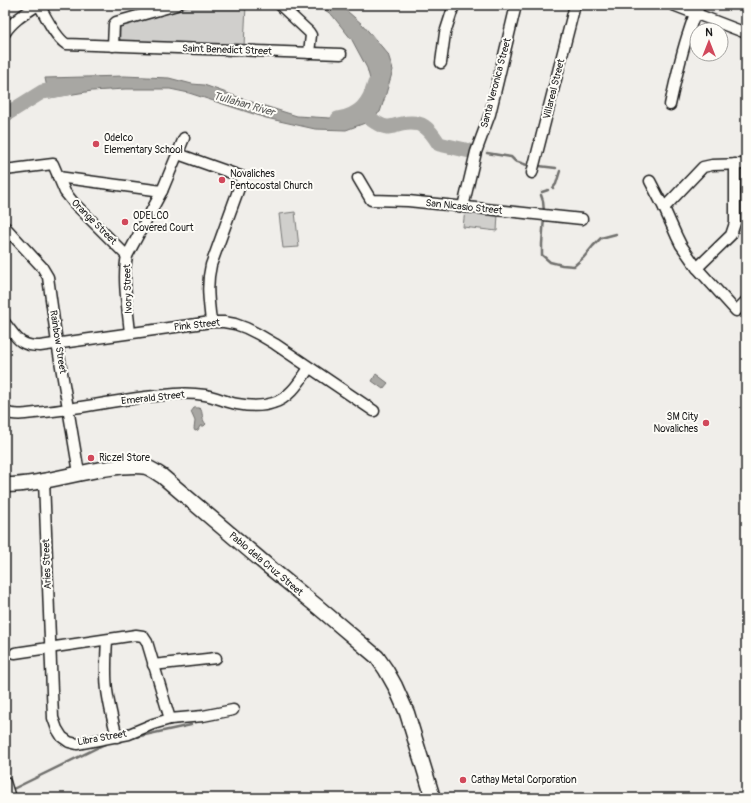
<svg xmlns="http://www.w3.org/2000/svg" width="751" height="803" viewBox="0 0 751 803" font-family="Pangolin,sans-serif">
<style>
.green{fill:#d0cfcc;stroke:#767674}
.water{fill:#a8a7a3;stroke:#706f6d}
.lines{fill:none;stroke-linecap:round;stroke-linejoin:round}
.stream{stroke:#706f6d;stroke-width:2.5}
.river{stroke:#a8a7a3;stroke-width:15}
.street-casing{stroke:#1c1c1c;stroke-width:13}
.secondary-casing{stroke:#1c1c1c;stroke-width:17}
.street{stroke:#fdfcf7;stroke-width:10}
.secondary{stroke:#fdfcf7;stroke-width:14}
.poi-dot{fill:#d1495b;stroke:#fdfcf7;stroke-width:1.5}
.labels{text-anchor:middle;dominant-baseline:central;stroke-width:4;stroke-linejoin:round;paint-order:stroke}
.street-label{font-size:10px;fill:#1c1c1c;stroke:#fdfcf7}
.poi-label{font-size:10px;fill:#1c1c1c;stroke:#fdfcf7;text-anchor:start}
.water-label{font-size:11px;font-style:italic;fill:#5b5b59;stroke:#fdfcf7}
</style>
<rect width="100%" height="100%" fill="#f0eeea"/>
<filter id="ink" filterUnits="userSpaceOnUse"><feTurbulence type="fractalNoise" baseFrequency=".025" numOctaves="2"/><feDisplacementMap in="SourceGraphic" scale="8" xChannelSelector="R" yChannelSelector="G"/><feConvolveMatrix kernelMatrix="1 2 1 2 8 2 1 2 1" color-interpolation-filters="sRGB"/></filter>
<g filter="url(#ink)">
<!-- green -->
<g class="green">
<path d="M192,5H246L244,46L120,43V26Z"/>
<path d="M465,210L498,214L497,231L463,227Z"/>
<path d="M295,212L299,247L283,248L279,214Z"/>
</g>
<!-- water -->
<g class="water">
<path d="M318,5H340L362,24L388,54L393,70L385,97L380,112L365,123L346,130L315,129L266,118L189,93L170,89H125L92,91L49,98L45,78L124,76L169,78L192,84L204,85L255,103L297,116L330,118L357,112L366,103L371,83L367,68L352,40L332,15Z"/>
<path d="M376,374L388,383L383,389L372,381Z"/>
<path d="M194,408C203,407 201,411 203,418C203,420 204,422 206,424L204,426H200L198,430L195,431L194,429L195,421L191,412Z"/>
</g>
<g class="lines">
<!-- stream -->
<g class="stream">
<path d="M487,153L511,157L515,161L527,165"/>
<path d="M539,166L556,168"/>
<path d="M553,188L556,184L560,171"/>
<path d="M542,192L548,190"/>
<path d="M541,195L543,201L544,212"/>
<path d="M544,217L542,244V255L550,262L562,265L574,266L584,257L593,246L601,238L616,234"/>
<path d="M131,738L191,725"/>
<path d="M11,790L107,743"/>
</g>
<!-- river -->
<g class="river">
<path d="M360,111C367,116 378,126 387,127C391,127 397,125 402,124C422,120 429,128 439,144L470,151"/>
<path d="M5,115L42,92L68,88"/>
<path d="M338,119C360,115 369,104 375,83"/>
</g>
<defs>
<g id="street">
<path d="M39,5C46,17 55,37 66,44L341,54"/>
<path d="M280,5L309,32L311,35L309,53"/>
<path d="M673,5L746,33"/>
<path d="M5,33C12,21 26,13 38,5"/>
<path d="M113,46L114,24L116,22L177,5"/>
<path d="M441,63L445,33L454,5"/>
<path d="M670,105C675,82 680,59 687,37C691,26 693,15 700,5"/>
<path d="M178,154L243,177L211,265C206,286 209,301 211,322"/>
<path d="M5,170L53,164L65,192L73,202L127,256"/>
<path d="M532,173L575,5"/>
<path d="M58,177L162,191"/>
<path d="M358,178L371,200L408,201L582,219"/>
<path d="M650,181L664,208L677,237L681,245L697,268L736,311L746,301"/>
<path d="M463,207L476,152L490,114L516,5"/>
<path d="M664,208L703,167L712,165L746,164"/>
<path d="M5,227L42,267L48,277L57,343L79,473"/>
<path d="M697,268L731,235L735,223V164"/>
<path d="M5,323C17,338 19,346 40,346L211,322H224L235,324L246,328L258,334L275,344L374,411"/>
<path d="M130,333C128,310 122,279 127,256L162,191L184,138"/>
<path d="M5,412C17,417 31,413 44,412C85,408 124,398 165,395C178,393 192,393 205,395C216,397 226,402 237,404C248,406 262,407 273,403C290,398 300,381 309,368"/>
<path d="M44,480L53,718L57,729L62,737L69,742L77,744L129,734L153,724L170,719L203,716L233,710"/>
<path d="M107,640C106,656 105,673 107,690C109,706 113,721 117,737"/>
<path d="M15,653L136,635L143,636L147,642L170,719"/>
<path d="M153,665L216,658"/>
<path d="M5,782L10,798"/>
</g>
<path id="secondary" d="M5,485C37,485 71,474 103,469C117,467 132,464 146,467C152,469 157,473 162,476L269,567L318,607L377,657L386,670L395,686L407,713L433,798"/>
</defs>
<!-- street casing -->
<use href="#street" class="street-casing"/>
<!-- secondary casing -->
<use href="#secondary" class="secondary-casing"/>
<!-- street -->
<use href="#street" class="street"/>
<!-- secondary -->
<use href="#secondary" class="secondary"/>
</g>
</g>
<!-- markers -->
<g class="poi-dot">
<circle cx="96" cy="144" r="4"/>
<circle cx="222" cy="180" r="4"/>
<circle cx="125" cy="222" r="4"/>
<circle cx="706" cy="423" r="4"/>
<circle cx="91" cy="458" r="4"/>
<circle cx="463" cy="780" r="4"/>
</g>
<g class="labels">
<!-- street labels -->
<g class="street-label">
<text transform="translate(227 50) rotate(2)">Saint Benedict Street</text>
<text transform="translate(496 83) rotate(-75)">Santa Veronica Street</text>
<text transform="translate(554 89) rotate(-76)">Villareal Street</text>
<text transform="translate(464 207) rotate(6)">San Nicasio Street</text>
<text transform="translate(94 222) rotate(45)">Orange Street</text>
<text transform="translate(128 289) rotate(-92)">Ivory Street</text>
<text transform="translate(197 325) rotate(-6)">Pink Street</text>
<text transform="translate(58 342) rotate(81)">Rainbow Street</text>
<text transform="translate(153 398) rotate(-6)">Emerald Street</text>
<text transform="translate(47 564) rotate(-92)">Aries Street</text>
<text transform="translate(266 564) rotate(40)">Pablo dela Cruz Street</text>
<text transform="translate(102 738) rotate(-10)">Libra Street</text>
</g>
<!-- poi labels -->
<g class="poi-label">
<text x="104" y="138">Odelco<tspan x="104" dy="12">Elementary School</tspan></text>
<text x="230" y="174">Novaliches<tspan x="230" dy="12">Pentocostal Church</tspan></text>
<text x="133" y="216">ODELCO<tspan x="133" dy="12">Covered Court</tspan></text>
<text x="698" y="417" text-anchor="end">SM City<tspan x="698" dy="12">Novaliches</tspan></text>
<text x="99" y="458">Riczel Store</text>
<text x="471" y="780">Cathay Metal Corporation</text>
</g>
<!-- water labels -->
<g class="water-label">
<text transform="translate(244 104) rotate(16)">Tullahan River</text>
</g>
</g>
<!-- margin -->
<rect width="751" height="803" fill="none" stroke="#fdfcf7" stroke-width="20"/>
<rect x="10" y="10" width="731" height="783" fill="none" stroke="#1c1c1c" stroke-width="1.5" filter="url(#ink)"/>
<!-- north arrow -->
<g transform="translate(709 42)"><circle r="19" fill="#fdfcf7" stroke="#a3a29f"/>
<path d="M0-3L7 15L0 10L-7 15Z" fill="#d1495b"/>
<text y="-6" font-size="11" font-weight="bold" text-anchor="middle" fill="#1c1c1c">N</text>
</g>
</svg>
